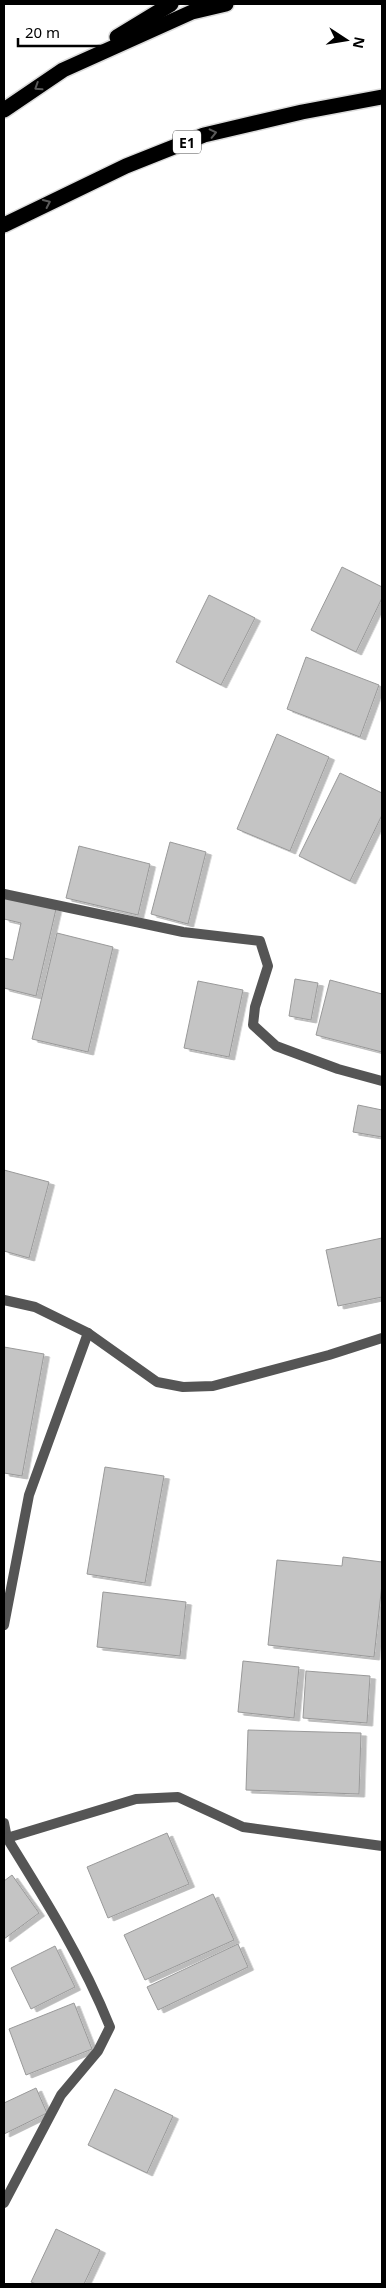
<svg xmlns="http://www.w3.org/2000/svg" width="386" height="2288" viewBox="0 0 386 2288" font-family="'Noto Sans',sans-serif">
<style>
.building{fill:#c4c4c4;stroke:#999;filter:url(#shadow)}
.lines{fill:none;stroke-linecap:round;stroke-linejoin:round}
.motorway-casing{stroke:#dbdbdb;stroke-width:18}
.minor{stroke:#555;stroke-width:10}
.motorway{stroke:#000;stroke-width:15}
.oneway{stroke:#595959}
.labels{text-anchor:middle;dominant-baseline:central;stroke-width:4.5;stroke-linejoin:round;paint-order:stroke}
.shield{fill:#fff;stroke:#4c4c4c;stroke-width:1}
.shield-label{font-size:14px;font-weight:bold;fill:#000}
</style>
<defs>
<filter id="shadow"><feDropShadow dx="5.5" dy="3" stdDeviation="0" flood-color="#0004"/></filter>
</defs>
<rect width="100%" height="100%" fill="#fff"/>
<!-- building -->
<g class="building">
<path d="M342,567L382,587V598L356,652L311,630Z"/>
<path d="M209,595L255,618L221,685L176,662Z"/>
<path d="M306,657L379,685L360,737L287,709Z"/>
<path d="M277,734L329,757L290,851L237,829Z"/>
<path d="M340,773L382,793V815L350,881L299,856Z"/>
<path d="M170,842L206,852L188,924L151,914Z"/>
<path d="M79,846L150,864L138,915L66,898Z"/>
<path d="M4,897L56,909L36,996L4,988V958L13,960L21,923L4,919Z"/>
<path d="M57,933L113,947L88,1052L32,1039Z"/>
<path d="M295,979L318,983L311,1020L289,1016Z"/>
<path d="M330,980L382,994V1052L316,1035Z"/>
<path d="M198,981L243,990L229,1057L184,1048Z"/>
<path d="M358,1105L382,1110V1137L353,1132Z"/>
<path d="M4,1170L49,1182L29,1258L4,1251Z"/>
<path d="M382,1238V1297L338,1306L326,1250Z"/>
<path d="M4,1347L44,1354L22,1476L4,1473Z"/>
<path d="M105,1467L164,1476L145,1583L87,1574Z"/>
<path d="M343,1557L382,1562V1584L374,1657L268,1645L277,1560L342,1566Z"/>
<path d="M103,1592L186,1602L180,1656L97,1647Z"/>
<path d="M243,1661L299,1667L294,1718L238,1712Z"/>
<path d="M306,1671L370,1676L367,1723L303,1718Z"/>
<path d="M248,1730L361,1733L359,1794L246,1790Z"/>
<path d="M167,1833L189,1884L108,1918L87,1867Z"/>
<path d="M12,1875L39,1913L4,1939V1881Z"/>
<path d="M213,1894L234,1940L145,1980L124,1935Z"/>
<path d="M238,1944L248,1967L158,2010L147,1987Z"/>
<path d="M55,1946L75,1987L31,2009L11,1968Z"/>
<path d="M74,2003L92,2049L26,2075L9,2029Z"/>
<path d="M36,2088L47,2113L4,2134V2103Z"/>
<path d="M115,2089L173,2116L147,2173L88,2145Z"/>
<path d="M56,2229L100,2250L84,2284H36L31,2282Z"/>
</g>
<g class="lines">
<defs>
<g id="motorway">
<path d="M117,37L171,4"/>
<path d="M4,110L63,70L192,12L226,4"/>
<path d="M4,225L126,166L204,135L302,112L382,97"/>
</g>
</defs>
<!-- motorway casing -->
<use href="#motorway" class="motorway-casing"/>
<!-- minor -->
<g class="minor">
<path d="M4,894L183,932L260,941L268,966L255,1007L253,1025L276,1046L338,1069L382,1081"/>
<path d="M4,1300L35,1307L88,1333L157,1382L183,1387L213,1386L329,1355L382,1338"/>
<path d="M4,1625L29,1495L88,1333"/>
<path d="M4,1823L7,1838C45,1899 83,1960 110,2027L98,2051L61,2095L4,2203"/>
<path d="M7,1838L136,1799L178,1797L243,1827L382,1846"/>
</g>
<!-- motorway -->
<use href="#motorway" class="motorway"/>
</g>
<!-- one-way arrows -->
<defs><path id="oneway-chevron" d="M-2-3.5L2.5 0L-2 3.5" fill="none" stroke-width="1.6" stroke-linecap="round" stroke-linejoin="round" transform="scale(1.25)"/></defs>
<g class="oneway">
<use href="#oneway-chevron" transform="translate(38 87) rotate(147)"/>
<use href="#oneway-chevron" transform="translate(213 133) rotate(-13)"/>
<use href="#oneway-chevron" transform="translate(47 203) rotate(-25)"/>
</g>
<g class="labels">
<!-- shield labels -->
<rect class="shield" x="173" y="130.5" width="28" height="23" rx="4"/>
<g class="shield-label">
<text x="187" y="142">E1</text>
</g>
</g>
<!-- border -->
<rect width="386" height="2288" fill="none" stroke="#000000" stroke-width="10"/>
<!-- north arrow -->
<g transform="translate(346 40) rotate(102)" stroke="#ffffff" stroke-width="4" paint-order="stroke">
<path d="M0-4L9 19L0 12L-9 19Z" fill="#000000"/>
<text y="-8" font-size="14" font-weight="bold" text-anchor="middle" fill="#000000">N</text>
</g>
<!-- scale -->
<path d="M18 38v8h98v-8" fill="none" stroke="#000000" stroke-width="2.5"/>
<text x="25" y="38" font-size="15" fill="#000000" stroke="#ffffff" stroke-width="4" paint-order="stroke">20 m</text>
</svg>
